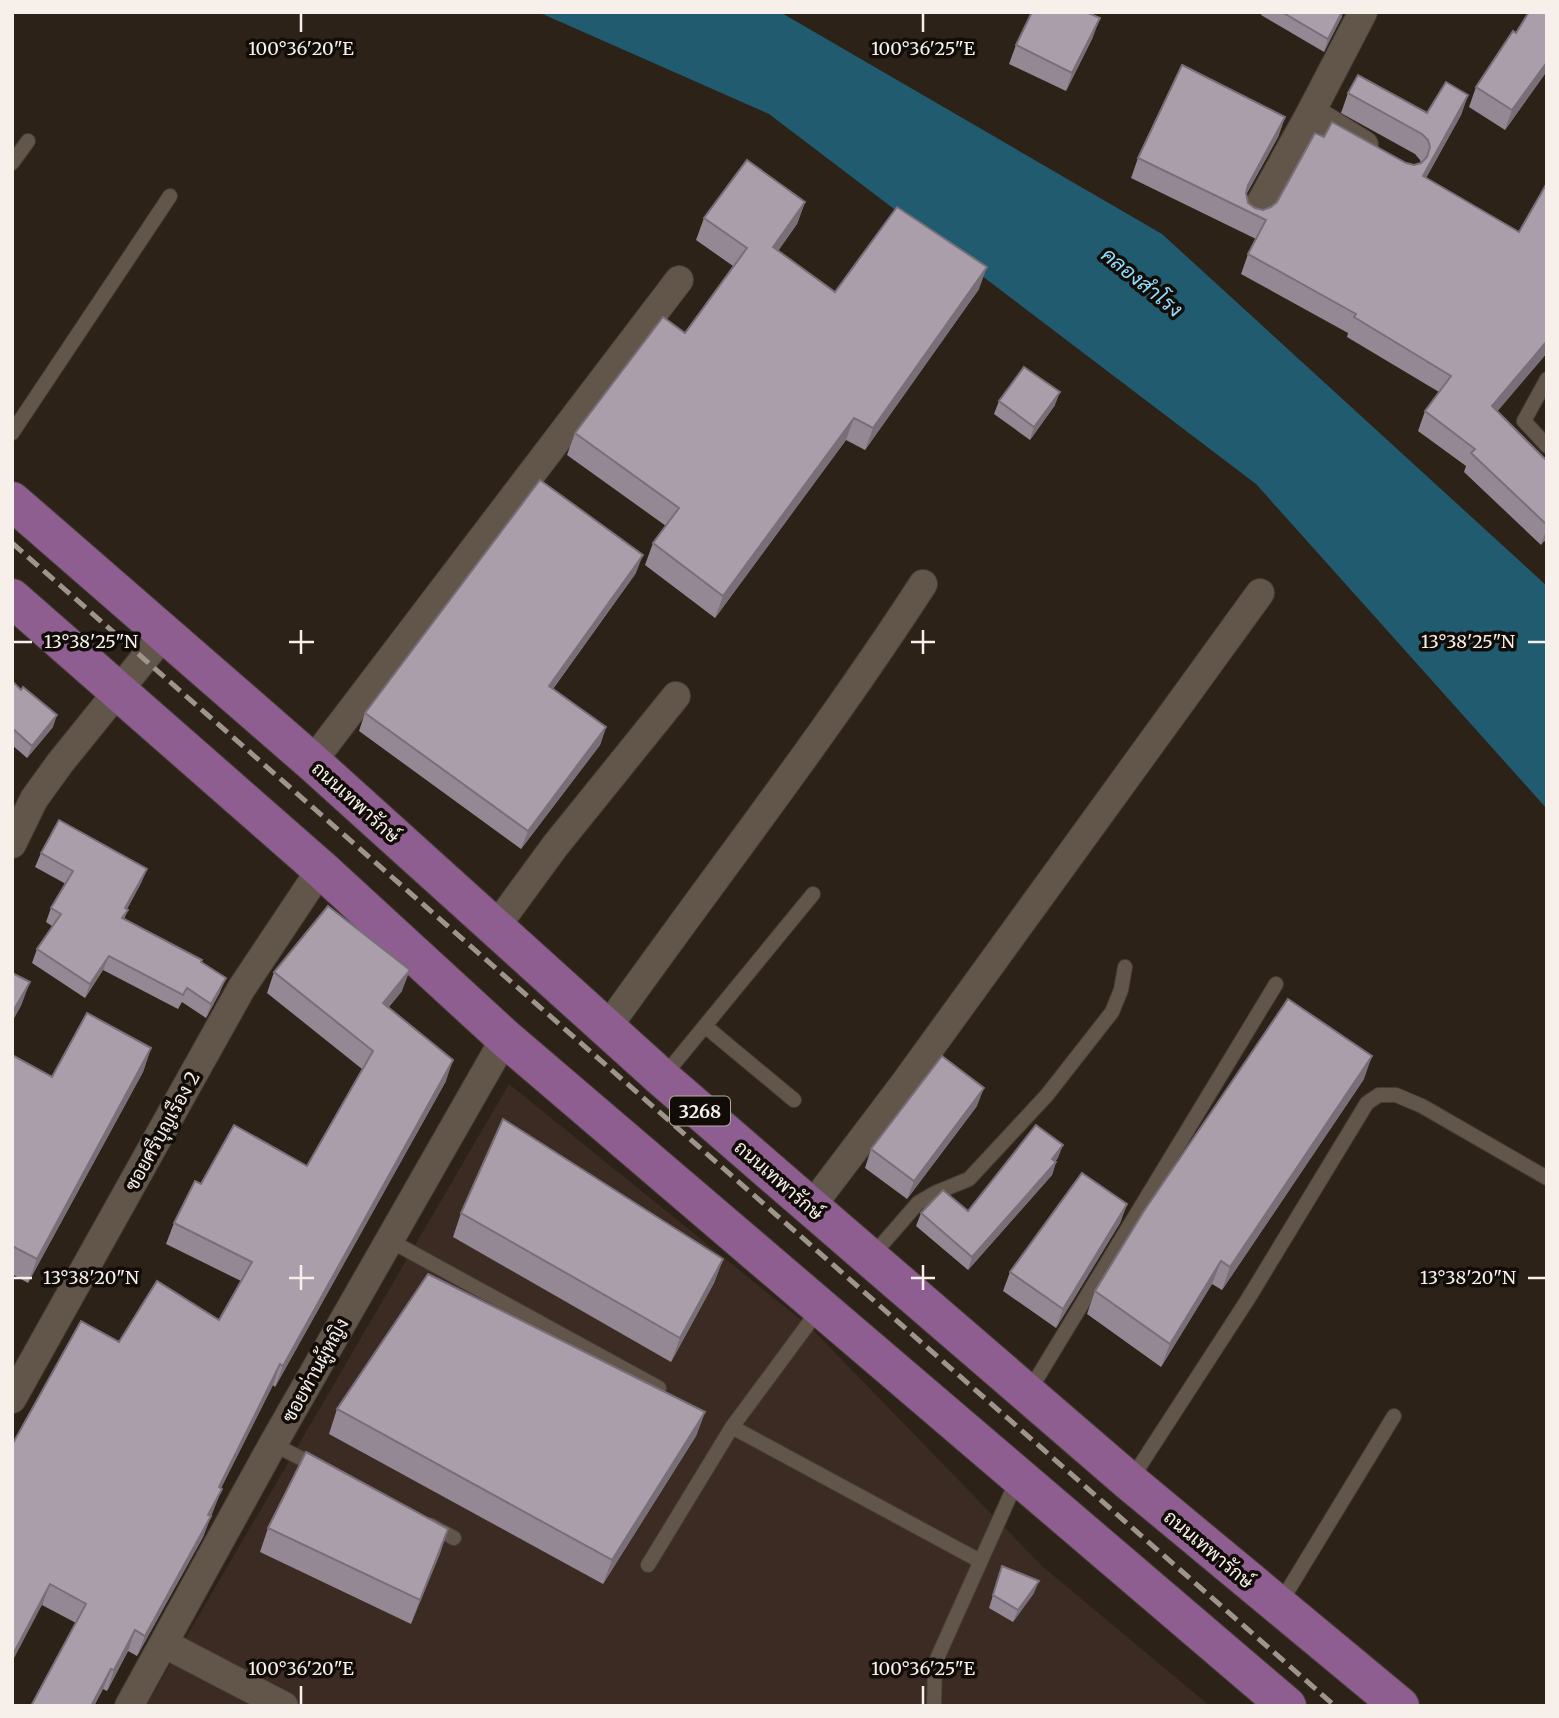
<svg xmlns="http://www.w3.org/2000/svg" width="1559" height="1718" viewBox="0 0 1559 1718" font-family="Merriweather,Sarabun,serif">
<style>
.industrial{fill:#3c2b23}
.water{fill:#205b70}
.lines{fill:none;stroke-linecap:round;stroke-linejoin:round}
.lane-casing{stroke:#463d37;stroke-width:16}
.street-casing{stroke:#463d37;stroke-width:30}
.primary-casing{stroke:#463d37;stroke-width:40}
.lane{stroke:#62564b;stroke-width:14}
.street{stroke:#62564b;stroke-width:28}
.primary{stroke:#8e5e91;stroke-width:38}
.rail{stroke:#9e958d;stroke-width:5;stroke-dasharray:14 7;stroke-linecap:butt}
.wall{fill:#938893}
.shaded-wall{fill:#786f78}
.building{fill:#ab9eab;stroke:#786f78;stroke-width:2}
.ticks{fill:none;stroke:#f7f0ea;stroke-width:2.5}
.labels{text-anchor:middle;dominant-baseline:central;stroke-width:7;stroke-linejoin:round;paint-order:stroke}
.shield{fill:#110c08;stroke:#b2aca6;stroke-width:2}
.shield-label{font-size:18px;font-weight:bold;fill:#f7f0ea}
.street-label{font-size:19px;fill:#f7f0ea;stroke:#110c08}
.water-label{font-size:21px;font-style:italic;fill:#90dcfc;stroke:#110c08}
.ticks-label{font-size:18px;text-anchor:middle;fill:#f7f0ea;stroke:#110c08;stroke-width:7;stroke-linejoin:round;paint-order:stroke}
</style>
<rect width="100%" height="100%" fill="#2c2218"/>
<!-- industrial -->
<path class="industrial" d="M509,1084L811,1328L1041,1565L1210,1706H146Z"/>
<!-- water -->
<path class="water" d="M538,12H780L1162,234L1547,586V809L1256,484L769,114Z"/>
<g class="lines">
<defs>
<g id="lane">
<path d="M12,163L28,141"/>
<path d="M1547,379L1524,421L1547,446"/>
<path d="M12,433L170,196"/>
<path d="M705,1026L794,1100"/>
<path d="M663,1077L813,894"/>
<path d="M389,1240L659,1388"/>
<path d="M871,1257L918,1203L935,1193L969,1179L1047,1095L1112,1012L1121,990L1125,967"/>
<path d="M1028,1393L1276,984"/>
<path d="M732,1427L980,1561"/>
<path d="M273,1444L318,1467"/>
<path d="M1130,1481L1248,1299L1367,1103L1379,1095H1396L1422,1106L1547,1178"/>
<path d="M430,1525L454,1538"/>
<path d="M648,1565L732,1427L820,1308"/>
<path d="M1279,1605L1394,1416"/>
<path d="M934,1706L935,1663L1018,1478"/>
</g>
<g id="street">
<path d="M1363,12L1311,112L1364,145"/>
<path d="M1255,213L1311,112"/>
<path d="M312,762L679,280"/>
<path d="M12,844L34,799L60,763L165,633"/>
<path d="M495,928L555,846L676,696"/>
<path d="M607,1028C712,880 824,737 923,584"/>
<path d="M811,1207L904,1084L1260,593"/>
<path d="M12,1399L241,989L321,869"/>
<path d="M165,1644L284,1706"/>
<path d="M129,1706L273,1444L505,1038"/>
</g>
<g id="primary">
<path d="M12,501L312,762L662,1078L811,1207L1130,1482L1400,1706"/>
<path d="M12,598L321,869L505,1038L1287,1706"/>
</g>
</defs>
<!-- lane casing -->
<use href="#lane" class="lane-casing"/>
<!-- street casing -->
<use href="#street" class="street-casing"/>
<!-- primary casing -->
<use href="#primary" class="primary-casing"/>
<!-- lane -->
<use href="#lane" class="lane"/>
<!-- street -->
<use href="#street" class="street"/>
<!-- primary -->
<use href="#primary" class="primary"/>
<!-- rail -->
<path class="rail" d="M12,543L1335,1706"/>
</g>
<!-- wall -->
<g class="wall">
<path d="M1262,12H1343L1324,52L1261,15Z"/>
<path d="M1547,12V71L1505,130L1469,107L1476,87L1516,33Z"/>
<path d="M1093,37L1066,91L1009,64L1016,45Z"/>
<path d="M1348,93L1427,113L1468,95L1461,115L1426,178L1519,232L1547,183V353L1497,411L1547,461V542L1544,541L1541,545L1464,472L1466,466L1418,431L1425,411L1439,392L1347,337L1348,333L1241,274L1248,254L1256,239L1131,178L1138,158L1285,117L1278,137L1246,195L1248,203L1255,208L1263,210L1271,207L1277,202L1324,137L1406,163L1414,165L1421,163L1420,160L1415,154L1341,113Z"/>
<path d="M805,202L797,224L778,251L835,292L979,289L865,450L846,440L715,618L645,565L653,543L666,526L567,455L575,433L685,333L733,266L696,240L704,218Z"/>
<path d="M999,401L1055,405L1030,440L994,414Z"/>
<path d="M636,573L553,689L606,727L600,745L521,849L359,731L365,713Z"/>
<path d="M12,681L21,690L53,727L27,758L12,745Z"/>
<path d="M41,853L147,869L141,883L127,909L128,910L124,919L201,962L220,992L206,1018L182,1002L178,1009L103,970L85,998L32,963L37,949L52,926L46,922L51,908L66,884L35,867Z"/>
<path d="M274,972L402,991L388,1008L446,1081L275,1387L273,1385L221,1488L203,1537L137,1656L128,1651L107,1691L103,1689L94,1706H31L76,1623L42,1605L119,1342L219,1320L241,1281L166,1244L174,1223L201,1184L307,1166L362,1069L267,993Z"/>
<path d="M151,1048L143,1072L28,1283L12,1274V1055L52,1077Z"/>
<path d="M1364,1079L1222,1290L1212,1284L1161,1367L1087,1314L1095,1291Z"/>
<path d="M977,1106L907,1199L865,1168L871,1149Z"/>
<path d="M1058,1158L1055,1161L1056,1162L1052,1175L968,1270L916,1226L921,1213L968,1211Z"/>
<path d="M1127,1204L1120,1223L1056,1328L1003,1291L1010,1272Z"/>
<path d="M461,1213L723,1259L714,1283L671,1362L453,1237Z"/>
<path d="M337,1409L705,1412L696,1436L603,1584L329,1434Z"/>
<path d="M268,1528L448,1529L411,1624L260,1552Z"/>
<path d="M1002,1566L1034,1593L1013,1622L989,1608Z"/>
</g>
<!-- shaded-wall -->
<g class="shaded-wall">
<path d="M1342,12H1343L1342,17L1324,52L1328,39Z"/>
<path d="M1100,18L1093,37L1066,91L1072,73Z"/>
<path d="M1547,62V71L1505,130L1512,110Z"/>
<path d="M1468,95L1461,115L1416,196L1423,176Z"/>
<path d="M1285,117L1278,137L1240,205L1248,185Z"/>
<path d="M805,202L797,224L765,269L773,247Z"/>
<path d="M987,267L979,289L865,450L873,428Z"/>
<path d="M1547,341V353L1485,426L1492,406Z"/>
<path d="M1060,392L1055,405L1030,440L1034,427Z"/>
<path d="M854,418L846,440L715,618L723,596Z"/>
<path d="M1547,528V534L1544,541L1541,545Z"/>
<path d="M643,555L636,573L542,704L549,686Z"/>
<path d="M57,715L53,727L27,758L32,746Z"/>
<path d="M606,727L600,745L521,849L528,831Z"/>
<path d="M147,869L141,883L120,922L125,908Z"/>
<path d="M109,956L103,970L85,998L90,984Z"/>
<path d="M410,970L402,991L375,1024L383,1003Z"/>
<path d="M226,978L220,992L206,1018L211,1004Z"/>
<path d="M30,982L21,1006L12,1022V1013Z"/>
<path d="M151,1048L143,1072L28,1283L37,1259Z"/>
<path d="M1372,1056L1364,1079L1222,1290L1230,1267Z"/>
<path d="M453,1060L446,1081L275,1387L283,1366Z"/>
<path d="M984,1088L977,1106L907,1199L914,1181Z"/>
<path d="M1063,1145L1058,1158L1047,1171L1052,1159Z"/>
<path d="M1056,1162L1052,1175L968,1270L972,1257Z"/>
<path d="M1127,1204L1120,1223L1056,1328L1063,1309Z"/>
<path d="M723,1259L714,1283L671,1362L680,1338Z"/>
<path d="M1221,1261L1212,1284L1161,1367L1170,1344Z"/>
<path d="M280,1364L273,1385L211,1508L219,1487Z"/>
<path d="M705,1412L696,1436L603,1584L612,1560Z"/>
<path d="M222,1489L203,1537L137,1656L145,1636Z"/>
<path d="M448,1529L440,1554L411,1624L420,1600Z"/>
<path d="M1039,1581L1034,1593L1013,1622L1018,1610Z"/>
<path d="M50,1584L42,1605L12,1662V1656Z"/>
<path d="M135,1630L128,1651L107,1691L114,1670Z"/>
<path d="M111,1669L103,1689L94,1706H91Z"/>
</g>
<!-- building -->
<g class="building">
<path d="M1032,12H1086L1100,18L1072,73L1016,45Z"/>
<path d="M1282,12H1342L1328,39Z"/>
<path d="M1529,12H1547V62L1512,110L1476,87L1513,31L1516,33Z"/>
<path d="M1182,65L1285,117L1248,185L1246,193L1248,203L1255,208L1263,210L1271,207L1277,202L1315,133L1324,137L1332,122L1406,163L1414,165L1421,163L1427,157L1430,147L1428,140L1422,134L1348,93L1358,75L1427,113L1446,82L1468,95L1423,176L1519,232L1547,183V341L1492,406L1547,461V525L1471,453L1475,449L1425,411L1451,376L1354,317L1356,314L1248,254L1266,220L1138,158Z"/>
<path d="M747,160L805,202L773,247L835,292L897,207L987,267L873,428L854,418L723,596L653,543L679,508L575,433L663,317L685,333L747,248L704,218Z"/>
<path d="M1024,367L1060,392L1034,427L999,401Z"/>
<path d="M540,480L643,555L549,686L606,727L528,831L365,713Z"/>
<path d="M12,681L21,690L23,687L57,715L32,746L12,728Z"/>
<path d="M59,820L147,869L125,908L128,910L122,918L202,960L201,962L226,978L211,1004L187,988L183,995L109,956L90,984L37,949L61,914L51,908L73,871L41,853Z"/>
<path d="M328,906L410,970L383,1003L453,1060L283,1366L280,1364L219,1487L222,1489L208,1515L211,1516L145,1636L135,1630L114,1670L111,1669L91,1706H31L86,1604L50,1584L12,1656V1445L81,1321L119,1342L157,1281L219,1320L252,1262L174,1223L195,1181L201,1184L234,1125L307,1166L373,1051L274,972Z"/>
<path d="M12,973L30,982L12,1013Z"/>
<path d="M1288,999L1372,1056L1230,1267L1221,1261L1170,1344L1095,1291L1144,1211Z"/>
<path d="M87,1013L151,1048L37,1259L12,1246V1055L52,1077Z"/>
<path d="M942,1056L984,1088L914,1181L871,1149Z"/>
<path d="M503,1119L723,1259L680,1338L461,1213Z"/>
<path d="M1036,1125L1063,1145L1052,1159L1056,1162L972,1257L921,1213L943,1190L968,1211Z"/>
<path d="M1082,1173L1127,1204L1063,1309L1010,1272Z"/>
<path d="M428,1274L705,1412L612,1560L337,1409Z"/>
<path d="M306,1452L448,1529L420,1600L268,1528Z"/>
<path d="M1002,1566L1039,1581L1018,1610L993,1595Z"/>
</g>
<!-- ticks -->
<path class="ticks" d="M301,14V32M923,14V32M301,630V654M923,630V654M14,642H32M289,642H314M911,642H935M1528,642H1545M301,1265V1290M923,1265V1290M14,1278H32M289,1278H314M911,1278H935M1528,1278H1545M301,1686V1704M923,1686V1704"/>
<g class="labels">
<!-- shield labels -->
<rect class="shield" x="670" y="1096.5" width="60" height="29" rx="5"/>
<g class="shield-label">
<text x="700" y="1111">3268</text>
</g>
<!-- street labels -->
<g class="street-label">
<text transform="translate(356 802) rotate(42)">ถนนเทพารักษ์</text>
<text transform="translate(162 1131) rotate(-61)">ซอยศรีบุญเรือง 2</text>
<text transform="translate(779 1180) rotate(41)">ถนนเทพารักษ์</text>
<text transform="translate(315 1370) rotate(-61)">ซอยท่านผู้หญิง</text>
<text transform="translate(1209 1549) rotate(40)">ถนนเทพารักษ์</text>
</g>
<!-- water labels -->
<g class="water-label">
<text transform="translate(1142 282) rotate(39)">คลองสำโรง</text>
</g>
</g>
<g class="ticks-label">
<text x="301" y="55">100°36'20"E</text>
<text x="923" y="55">100°36'25"E</text>
<text x="91" y="648">13°38'25"N</text>
<text x="1468" y="648">13°38'25"N</text>
<text x="91" y="1284">13°38'20"N</text>
<text x="1468" y="1284">13°38'20"N</text>
<text x="301" y="1675">100°36'20"E</text>
<text x="923" y="1675">100°36'25"E</text>
</g>
<!-- border -->
<rect width="1559" height="1718" fill="none" stroke="#f7f0ea" stroke-width="28"/>
</svg>
